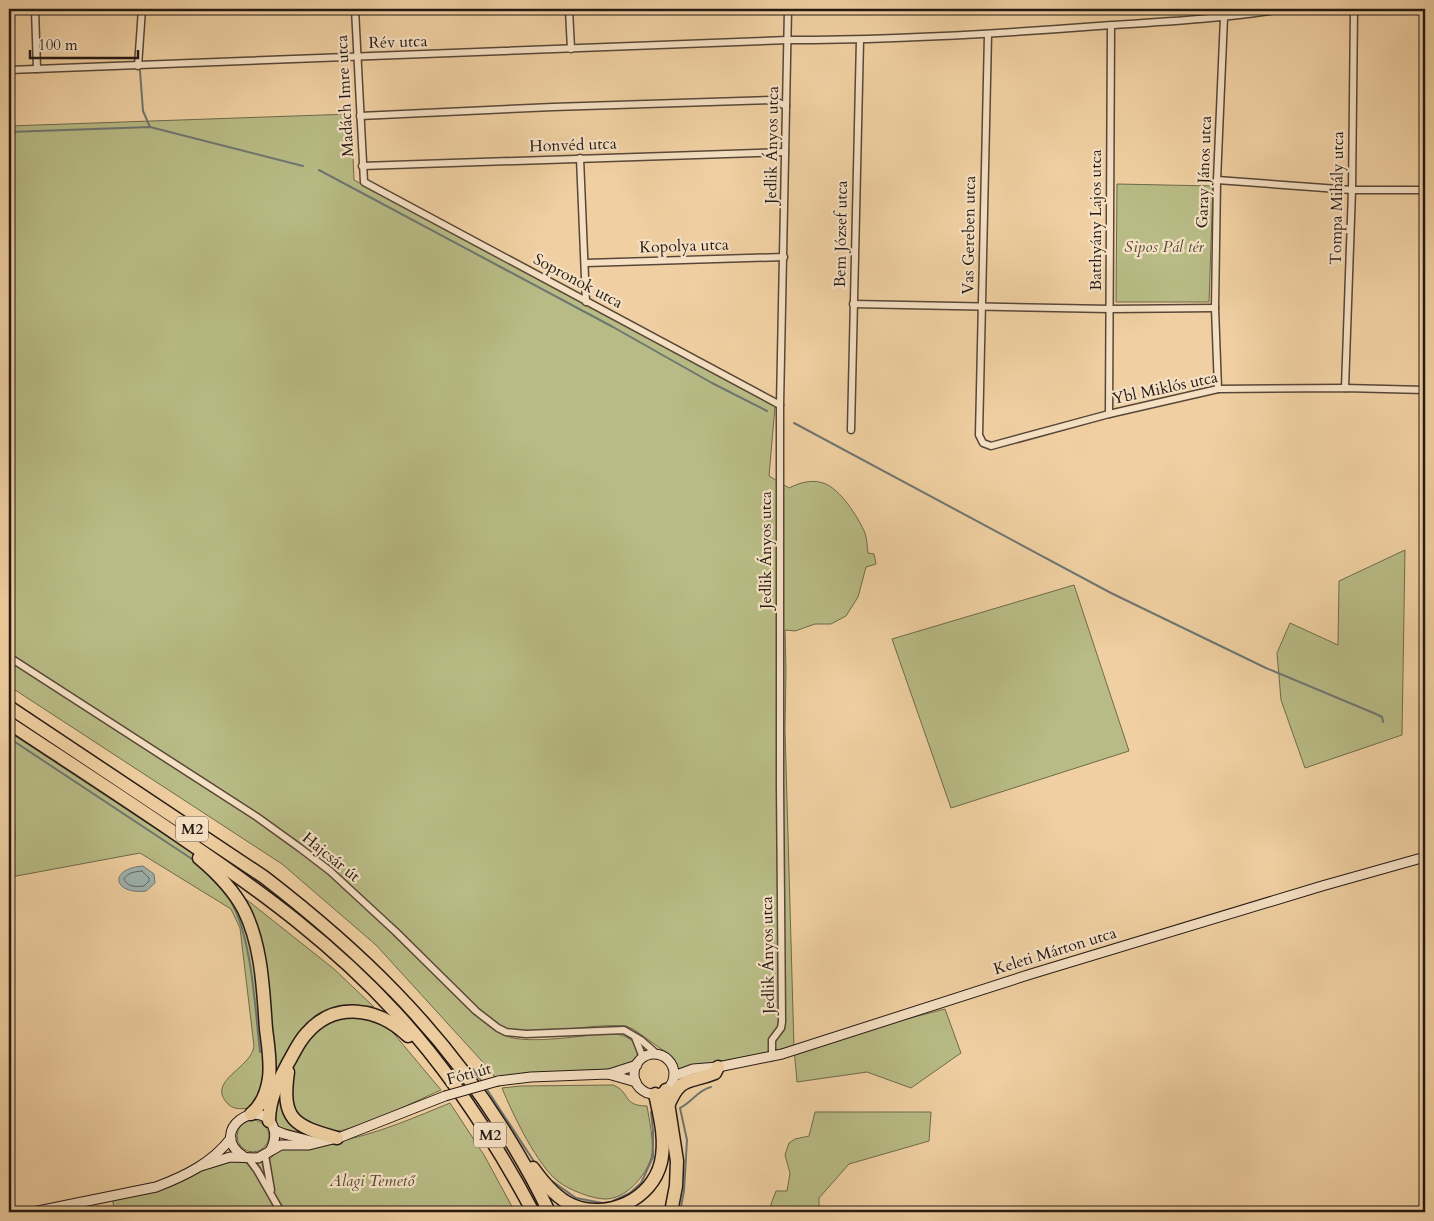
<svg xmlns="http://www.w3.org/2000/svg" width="1434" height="1221" viewBox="0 0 1434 1221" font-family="Cardo,serif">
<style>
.green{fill:#b8bb85;stroke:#6e6a4c}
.water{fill:#9eb4b0;stroke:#6e7672}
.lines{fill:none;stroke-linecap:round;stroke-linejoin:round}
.shore{stroke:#626662;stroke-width:1}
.stream{stroke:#6e7672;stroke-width:2}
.street-casing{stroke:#584738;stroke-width:9}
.secondary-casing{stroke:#251914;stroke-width:11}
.highway-casing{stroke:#251914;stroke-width:15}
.street{stroke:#f5e0c3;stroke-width:6}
.secondary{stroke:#f5e0c3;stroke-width:9}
.highway{stroke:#f0d0a2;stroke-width:12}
.secondary-bridge-casing{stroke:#251914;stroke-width:11;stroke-linecap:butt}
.secondary-bridge{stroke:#f5e0c3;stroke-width:9}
.labels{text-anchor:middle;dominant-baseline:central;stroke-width:4.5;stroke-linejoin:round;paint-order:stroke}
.shield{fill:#f5e0c3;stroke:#635548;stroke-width:1}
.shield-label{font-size:15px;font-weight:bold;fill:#251914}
.street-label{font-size:16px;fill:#251914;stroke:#f5e0c3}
.park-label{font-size:16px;font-style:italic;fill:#514a36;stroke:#f5e0c3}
</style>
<rect width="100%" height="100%" fill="#f0d0a2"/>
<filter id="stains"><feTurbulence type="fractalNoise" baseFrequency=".004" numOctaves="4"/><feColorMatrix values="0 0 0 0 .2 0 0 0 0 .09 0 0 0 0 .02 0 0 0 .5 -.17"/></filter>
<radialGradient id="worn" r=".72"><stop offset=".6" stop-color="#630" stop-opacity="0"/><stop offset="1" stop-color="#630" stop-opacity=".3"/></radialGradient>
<!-- green -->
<g class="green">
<path d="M351,114L354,180L775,406L769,476L789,488C799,483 811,479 823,483C840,488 858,517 865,533C867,539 867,546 868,553L874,554L876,564L866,567L858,597L846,616L831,624H815L795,631L785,630L786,670L785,729L794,1048L945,1009L961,1053L911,1088L867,1072L797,1082L794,1048L680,1069L673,1067L671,1056L633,1029L626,1026C590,1023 552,1035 515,1031C485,1028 419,946 392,923L388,930L474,1013C484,1021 494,1031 506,1036C528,1045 586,1035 611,1033C626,1035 642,1042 637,1060L630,1065L620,1069L495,1078L491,1071L376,945L282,864L9,686V126Z"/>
<path d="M1117,184L1213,186L1209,302H1116Z"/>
<path d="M1405,550L1402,735L1305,768L1281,700L1277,653L1290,623L1338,645L1339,581Z"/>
<path d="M1074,585L1129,751L951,808L892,639Z"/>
<path d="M9,732L197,856L217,878L242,917L252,951L256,974L265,1054L263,1091L250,1108C242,1109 234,1110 228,1104C205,1081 252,1068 254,1046L240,928L231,909L140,853L11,877L15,836L14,808L9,809Z"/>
<path d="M237,892L334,969L374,1007C345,1002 323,1009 302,1030L271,1093V1026Z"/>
<path d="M343,1016L364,1017L390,1029L441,1090C407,1105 357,1131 321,1134C308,1135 292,1131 279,1127L274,1116V1106L295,1057L321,1025Z"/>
<path d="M613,1085C631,1092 622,1106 647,1106C649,1118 655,1146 651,1158C645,1177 626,1199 605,1199C593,1199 569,1190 559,1182C538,1167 512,1113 502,1088L520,1086Z"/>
<path d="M450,1103L484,1155L515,1212H115L112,1198L233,1158L254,1165L270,1159L280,1148C302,1146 324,1145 345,1140C381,1132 416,1117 450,1103Z"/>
<path d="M815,1112H931L929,1141L849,1164L819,1198V1212H771V1204L776,1191H787L790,1173L785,1155L789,1143L795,1139L809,1136Z"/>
<circle cx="253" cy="1136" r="16"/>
</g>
<!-- water -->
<path class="water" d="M143,866L154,874L155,883L146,891C114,895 107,869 143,866Z"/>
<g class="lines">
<!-- shore -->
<path class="shore" d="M142,871L149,878V881L144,886C136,887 127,887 124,879C128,872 135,872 142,871Z"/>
<!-- stream -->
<g class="stream">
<path d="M140,71L143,111L150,127"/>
<path d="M9,132L150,127L303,166"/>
<path d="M319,170L613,327L712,383L767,411"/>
<path d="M794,423L1111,593L1266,668L1376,714L1382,717L1383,722"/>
<path d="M9,738L195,861"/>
<path d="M209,875C215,882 223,890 229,898C252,935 255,1008 260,1052"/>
<path d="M473,1069L482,1082"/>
<path d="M486,1088L535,1163"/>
<path d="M552,1181L576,1198L602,1203"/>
<path d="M613,1201L630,1193L641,1183L653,1157V1131L651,1112H653"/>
<path d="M680,1212L684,1191L687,1140L680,1108C692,1102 698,1090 711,1087"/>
</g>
<defs>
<g id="street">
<path d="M35,9L37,69"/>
<path d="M355,9L364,182L780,405"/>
<path d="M569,9L571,49"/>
<path d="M988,35L979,435L983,443L991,446L1109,414L1218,389L1345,388L1425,390"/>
<path d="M138,66L142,9"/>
<path d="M9,70L788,40C892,40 995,34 1098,26C1160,22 1222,19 1283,9"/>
<path d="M360,116L553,107L773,100L786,106"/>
<path d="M580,158L586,302"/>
<path d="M362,166L785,152"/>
<path d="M1217,180L1352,190H1425"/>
<path d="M586,263L784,257"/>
<path d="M853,304L1110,309L1215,308"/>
<path d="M1345,388L1352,190L1354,9"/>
<path d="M1218,389L1215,308L1217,180L1224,17"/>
<path d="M1109,414L1111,26"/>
<path d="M851,430L860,40"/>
<path d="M9,657L257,817L300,848L330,871L396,932L476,1011L498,1028L506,1032L526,1034L624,1030L641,1040L658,1055"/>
<path d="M635,1037L643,1058"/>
<path d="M772,1057V1040L781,1028L782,1022L780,785V405L788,9"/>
<path d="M265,1155L271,1190"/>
<path d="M9,1156L10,1212"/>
<path d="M248,1158L257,1170L281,1212"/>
</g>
<g id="secondary">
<circle cx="654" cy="1074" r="20"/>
<path d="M609,1074L637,1065"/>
<path d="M674,1076L693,1069L718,1067L782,1054L1031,974L1322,886L1425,857"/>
<path d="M498,1081L531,1077L608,1074L636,1082"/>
<path d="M274,1130L284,1134L315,1142"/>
<path d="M243,1156C206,1131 262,1093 274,1129C276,1137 274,1144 270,1151"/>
<path d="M201,1166L230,1157L258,1158L281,1145H309L341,1137L445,1096"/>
<path d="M33,1212L156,1187C185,1176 212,1163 231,1138"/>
</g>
<g id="highway">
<path d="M9,707L264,877C360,951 438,1026 503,1129C520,1156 536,1184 549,1212"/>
<path d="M9,723C68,762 127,800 185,840C262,892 334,945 397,1014C452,1074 495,1141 533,1212"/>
<path d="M199,858C217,873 233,889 244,910C262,946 263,989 266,1029C268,1045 271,1062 269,1078C267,1092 262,1105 251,1114"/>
<path d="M288,1072C281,1120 294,1126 337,1138"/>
<path d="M666,1090L677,1161L676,1186L671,1212"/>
<path d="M668,1106C681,1075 688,1084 715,1073L718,1067"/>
<path d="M269,1121C269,1100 278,1082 288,1063C294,1053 298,1043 306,1034C335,1000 379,1008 408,1036"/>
<path d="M533,1168C543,1182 556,1198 572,1205C607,1220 652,1200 661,1162C666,1139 660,1117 655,1094"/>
</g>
</defs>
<!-- street casing -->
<use href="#street" class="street-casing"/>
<!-- secondary casing -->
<use href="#secondary" class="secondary-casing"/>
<!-- highway casing -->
<use href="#highway" class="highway-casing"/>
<!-- street -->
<use href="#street" class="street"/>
<!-- secondary -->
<use href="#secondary" class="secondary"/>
<!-- highway -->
<use href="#highway" class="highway"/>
<defs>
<path id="secondary-bridge" d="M445,1096L498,1081"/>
</defs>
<!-- secondary-bridge casing -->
<use href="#secondary-bridge" class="secondary-bridge-casing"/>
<!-- secondary-bridge -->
<use href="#secondary-bridge" class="secondary-bridge"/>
</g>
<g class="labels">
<!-- shield labels -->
<g class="shield">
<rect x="176" y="816.5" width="32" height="25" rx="4"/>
<rect x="474" y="1122.5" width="32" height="25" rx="4"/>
</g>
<g class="shield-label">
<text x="192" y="829">M2</text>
<text x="490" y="1135">M2</text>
</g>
<!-- street labels -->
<g class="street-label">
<text transform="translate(398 42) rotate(-2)">Rév utca</text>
<text transform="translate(345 96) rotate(-93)">Madách Imre utca</text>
<text transform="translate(573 145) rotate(-2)">Honvéd utca</text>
<text transform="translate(772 145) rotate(-89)">Jedlik Ányos utca</text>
<text transform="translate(1204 172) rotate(-88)">Garay János utca</text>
<text transform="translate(1337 198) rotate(-89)">Tompa Mihály utca</text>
<text transform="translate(1096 220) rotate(-90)">Batthyány Lajos utca</text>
<text transform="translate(841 234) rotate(-89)">Bem József utca</text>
<text transform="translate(969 235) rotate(-89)">Vas Gereben utca</text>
<text transform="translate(684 246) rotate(-2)">Kopolya utca</text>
<text transform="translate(578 281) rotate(28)">Sopronok utca</text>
<text transform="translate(1165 388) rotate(-12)">Ybl Miklós utca</text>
<text transform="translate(766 550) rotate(-90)">Jedlik Ányos utca</text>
<text transform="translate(331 857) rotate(39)">Hajcsár út</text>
<text transform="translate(1055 951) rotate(-17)">Keleti Márton utca</text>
<text transform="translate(768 955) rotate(-91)">Jedlik Ányos utca</text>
<text transform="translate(469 1074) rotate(-15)">Fóti út</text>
</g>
<!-- park labels -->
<g class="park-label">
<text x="1164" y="247">Sipos Pál tér</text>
<text x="372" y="1181">Alagi Temető</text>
</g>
</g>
<!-- margin -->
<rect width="1434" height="1221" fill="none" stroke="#f0d0a2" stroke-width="30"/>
<rect x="10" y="10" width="1414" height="1201" fill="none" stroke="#251914" stroke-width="2.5"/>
<rect x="15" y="15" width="1404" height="1191" fill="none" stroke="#251914"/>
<!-- scale -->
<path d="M30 50v8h108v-8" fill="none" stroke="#251914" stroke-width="2.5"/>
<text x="38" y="50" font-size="15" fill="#251914" stroke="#f5e0c3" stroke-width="4" paint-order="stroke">100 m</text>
<rect width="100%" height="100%" filter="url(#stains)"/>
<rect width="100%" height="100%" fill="url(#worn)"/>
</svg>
